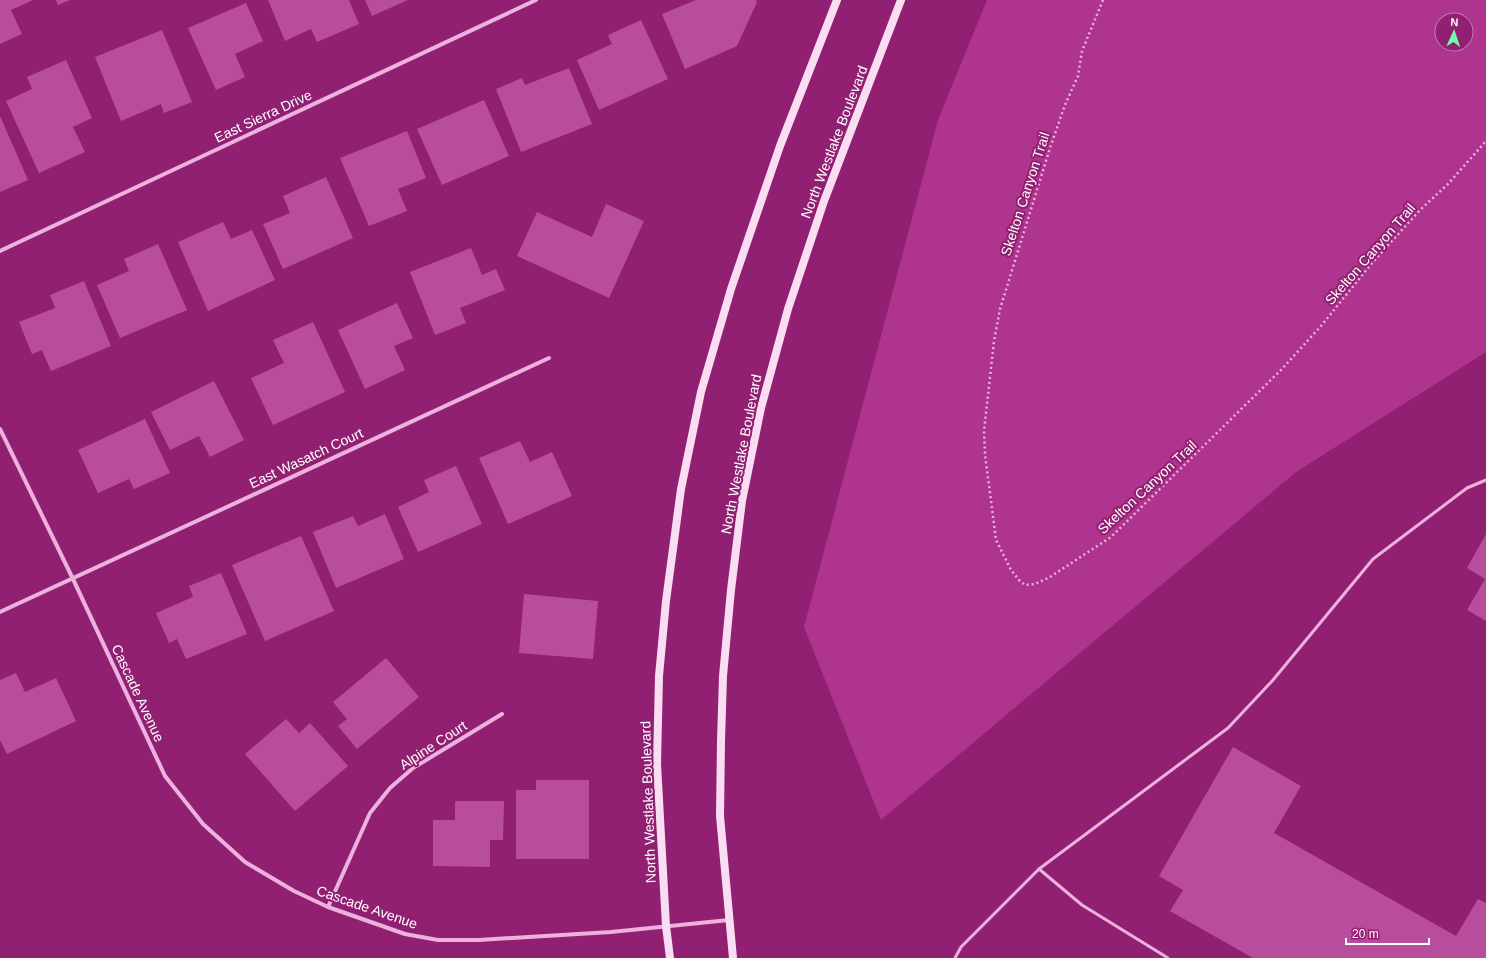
<svg xmlns="http://www.w3.org/2000/svg" width="1486" height="958" viewBox="0 0 1486 958" font-family="Arial,sans-serif">
<style>
.green{fill:#ae348e;fill-rule:evenodd}
.building{fill:#b94d9d}
.lines{fill:none;stroke-linecap:round;stroke-linejoin:round}
.path{stroke:#edb1de;stroke-width:2.5;stroke-dasharray:2 3;stroke-linecap:butt}
.lane{stroke:#edb1de;stroke-width:3}
.street{stroke:#edb1de;stroke-width:4}
.secondary{stroke:#faddf2;stroke-width:8}
.labels{text-anchor:middle;dominant-baseline:central;stroke-width:4;stroke-linejoin:round;paint-order:stroke}
.street-label{font-size:14px;fill:#fff;stroke:#912072}
</style>
<rect width="100%" height="100%" fill="#912072"/>
<!-- green -->
<path class="green" d="M987,0H1486V352L1296,472L881,820L804,627L938,120ZM1442,20H1466V44H1442Z"/>
<!-- building -->
<g class="building">
<path d="M0,0H33L11,10L22,34L0,44Z"/>
<path d="M56,0H70L58,5Z"/>
<path d="M268,0H349L359,24L317,42L311,29L285,41Z"/>
<path d="M365,0H408L372,16Z"/>
<path d="M696,0H756L757,2L737,46L685,69L662,14Z"/>
<path d="M246,3L263,41L235,54L245,77L216,90L188,28Z"/>
<path d="M641,20L668,79L599,110L577,60L612,44L608,35Z"/>
<path d="M162,30L192,102L164,113L161,104L121,121L95,57Z"/>
<path d="M66,60L92,118L73,127L85,152L39,173L6,101L32,89L27,77Z"/>
<path d="M569,68L592,124L521,152L496,89L522,78L525,85Z"/>
<path d="M484,100L509,156L442,185L417,129Z"/>
<path d="M0,116L28,180L0,192Z"/>
<path d="M407,131L426,178L398,189L407,211L369,226L340,158Z"/>
<path d="M326,177L353,238L283,269L263,224L290,213L283,196Z"/>
<path d="M606,204L644,221L609,298L517,256L537,212L592,237Z"/>
<path d="M223,222L231,239L252,230L275,280L208,311L178,242Z"/>
<path d="M158,244L187,310L120,338L97,285L129,271L124,259Z"/>
<path d="M471,248L482,275L496,269L505,290L460,308L466,323L435,335L410,272Z"/>
<path d="M84,281L111,346L51,371L42,350L32,354L19,322L55,308L50,295Z"/>
<path d="M397,303L413,338L394,346L405,370L365,389L338,330Z"/>
<path d="M313,322L345,392L273,425L251,378L284,363L273,340Z"/>
<path d="M214,381L244,440L210,457L199,436L170,450L151,412Z"/>
<path d="M145,419L170,473L134,489L129,479L98,493L78,450Z"/>
<path d="M520,441L530,462L552,452L572,496L508,524L479,458Z"/>
<path d="M456,466L482,524L418,552L398,507L429,492L424,480Z"/>
<path d="M385,514L404,559L336,588L313,532L353,516L358,526Z"/>
<path d="M1486,534V621L1467,610L1485,579L1467,568Z"/>
<path d="M301,536L334,611L265,641L232,565Z"/>
<path d="M221,573L247,634L186,659L177,639L169,643L156,613L193,597L189,586Z"/>
<path d="M524,594L598,601L593,659L519,653Z"/>
<path d="M386,658L419,697L357,749L338,726L347,719L333,702Z"/>
<path d="M16,673L25,692L56,678L76,721L7,754L0,740V680Z"/>
<path d="M286,719L299,733L310,723L348,766L295,811L245,754Z"/>
<path d="M1233,747L1301,786L1274,833L1456,936L1478,899L1486,903V958H1253L1170,911L1183,890L1159,876Z"/>
<path d="M536,780H589V859H516V790H536Z"/>
<path d="M455,801H504L503,840H490V867L433,866V820H455Z"/>
</g>
<g class="lines">
<!-- path -->
<path class="path" d="M1103,0L1082,51L1078,76L1065,105L1050,148L1000,309L994,341L984,431L985,455L992,508L996,540L1011,570L1019,580L1025,585L1035,584L1050,577L1111,537L1281,370L1321,326L1372,263L1420,210L1449,183L1486,141"/>
<!-- lane -->
<g class="lane">
<path d="M1039,869L1082,905L1168,958"/>
<path d="M955,958L961,947L1039,869L1228,728L1273,680L1373,559L1467,488L1486,480"/>
</g>
<!-- street -->
<g class="street">
<path d="M0,251L536,0"/>
<path d="M0,429L73,579L165,776L203,824L245,862L294,891L328,907L405,934L438,940H479L611,932L729,920"/>
<path d="M0,612L549,358"/>
<path d="M328,907L370,813L390,788L413,768L502,714"/>
</g>
<!-- secondary -->
<g class="secondary">
<path d="M670,958L666,926L657,764L659,676L666,601L681,489L701,392L731,289L780,146L837,0"/>
<path d="M733,958L720,816L721,741L723,676L731,590L742,501L761,408L788,309L824,201L901,0"/>
</g>
</g>
<g class="labels">
<!-- street labels -->
<g class="street-label">
<text transform="translate(263 116) rotate(-25)">East Sierra Drive</text>
<text transform="translate(834 142) rotate(-69)">North Westlake Boulevard</text>
<text transform="translate(1025 194) rotate(-72)">Skelton Canyon Trail</text>
<text transform="translate(1370 254) rotate(-49)">Skelton Canyon Trail</text>
<text transform="translate(741 454) rotate(-79)">North Westlake Boulevard</text>
<text transform="translate(306 458) rotate(-25)">East Wasatch Court</text>
<text transform="translate(1147 487) rotate(-43)">Skelton Canyon Trail</text>
<text transform="translate(138 693) rotate(65)">Cascade Avenue</text>
<text transform="translate(433 745) rotate(-33)">Alpine Court</text>
<text transform="translate(648 802) rotate(-92)">North Westlake Boulevard</text>
<text transform="translate(367 907) rotate(19)">Cascade Avenue</text>
</g>
</g>
<!-- north arrow -->
<g transform="translate(1454 32) rotate(3)"><circle r="19" fill="#912072" stroke="#bd79aa"/>
<path d="M0-3L7 15L0 10L-7 15Z" fill="#72faab"/>
<text y="-6" font-size="11" font-weight="bold" text-anchor="middle" fill="#ffffff">N</text>
</g>
<!-- scale -->
<path d="M1346 938v6h83v-6" fill="none" stroke="#ffffff" stroke-width="2"/>
<text x="1352" y="938" font-size="12" fill="#ffffff" stroke="#912072" stroke-width="3" paint-order="stroke">20 m</text>
</svg>
